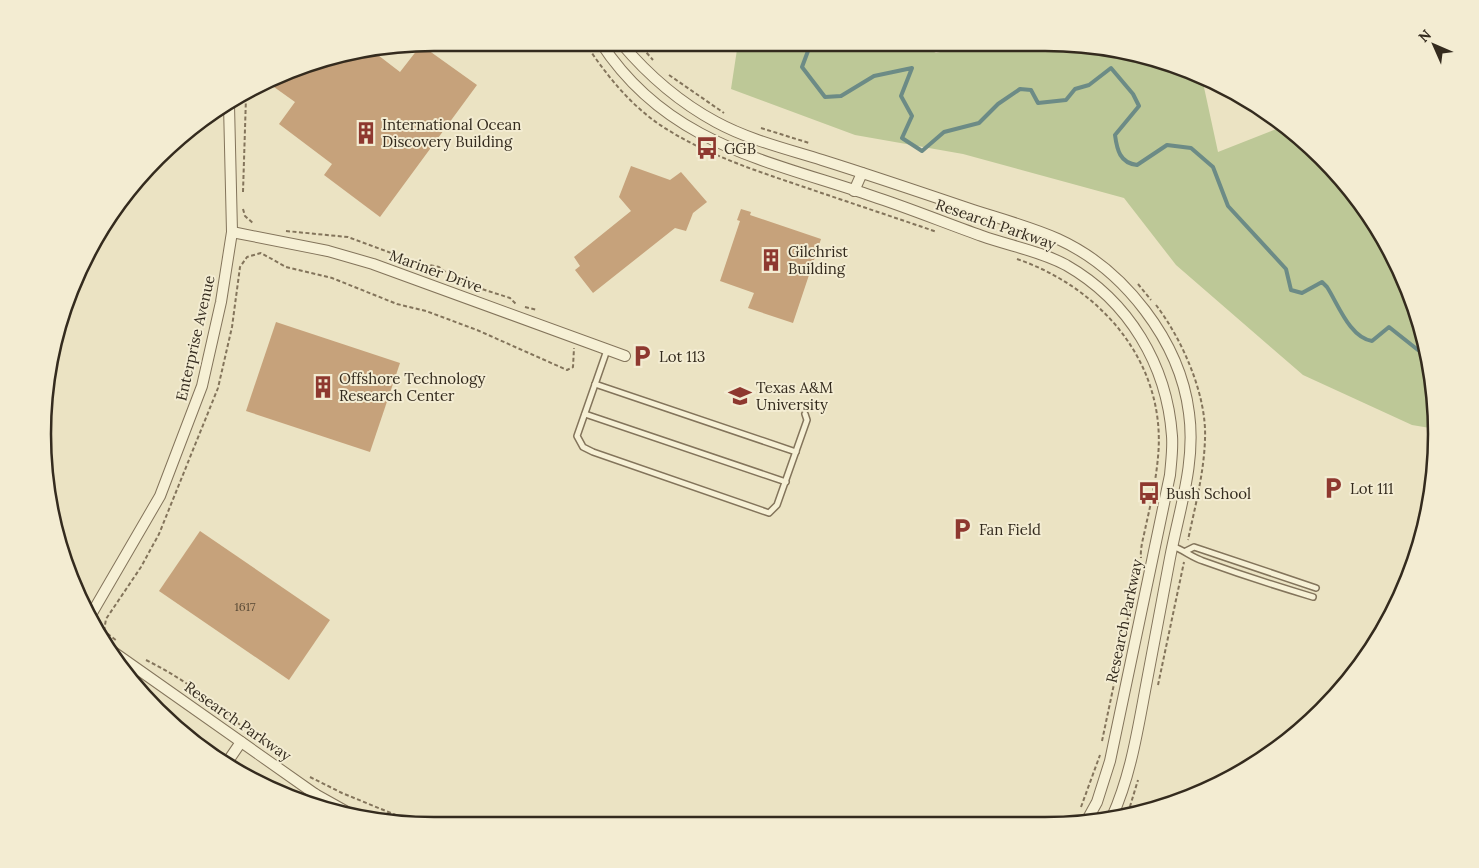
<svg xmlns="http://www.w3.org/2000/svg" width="1479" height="868" viewBox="0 0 1479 868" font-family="Lora,serif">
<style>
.green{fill:#bdc897}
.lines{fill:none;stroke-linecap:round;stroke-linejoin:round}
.stream{stroke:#6c8b86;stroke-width:4}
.building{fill:#c6a27b}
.service-casing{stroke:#83745b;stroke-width:8}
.minor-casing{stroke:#83745b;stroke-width:12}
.path{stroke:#83745b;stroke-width:2;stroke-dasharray:4 2.5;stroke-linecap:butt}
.service{stroke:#f6f0d5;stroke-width:5}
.minor{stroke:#f6f0d5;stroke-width:10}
.labels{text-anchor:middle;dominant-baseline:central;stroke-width:4;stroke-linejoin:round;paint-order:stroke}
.number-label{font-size:12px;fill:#584935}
.poi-label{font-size:15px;fill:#342b1e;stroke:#f3ecd2;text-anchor:start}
.street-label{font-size:15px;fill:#342b1e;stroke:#f3ecd2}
.rim{fill:none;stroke:#342b1e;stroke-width:2.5}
</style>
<rect width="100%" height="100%" fill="#ebe3c3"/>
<!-- green -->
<path class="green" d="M738,43H919L936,53L976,43H1071L1171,63L1202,78L1218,152L1284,126L1322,157L1370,216L1407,284L1429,357L1436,429L1412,425L1303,375L1176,265L1124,198L963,154L855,135L731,89Z"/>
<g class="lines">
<!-- stream -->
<path class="stream" d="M811,43L802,67L825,97L841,96L874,76L912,68L901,96L912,116L902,138L922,151L944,132L979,123L998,104L1020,89L1031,90L1038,103L1066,100L1075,89L1089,85L1111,68L1133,94L1139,106L1115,135C1117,150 1120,163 1137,165L1167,145L1191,148L1213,167L1228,206L1286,269L1291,290L1302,293L1322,282L1327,287C1338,304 1350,338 1372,341L1389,327L1418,350L1424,341"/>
</g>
<!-- building -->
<g class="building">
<path d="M421,45L477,85L380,217L324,175L332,164L279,124L295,102L274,87L279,79L308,63L374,52L400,72Z"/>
<path d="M631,166L670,180L681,172L707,202L693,213L686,231L675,228L593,293L575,270L580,266L574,257L631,211L619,197Z"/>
<path d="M741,209L751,212L750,215L821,239L793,323L748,308L754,293L720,281L740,221L737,220Z"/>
<path d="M276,322L400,363L370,452L246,411Z"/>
<path d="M200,531L330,620L289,680L159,591Z"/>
</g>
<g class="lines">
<defs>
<g id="service">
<path d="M607,350L577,436L583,447L593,452L769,513L777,505L807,420L805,414"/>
<path d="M595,384L796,452"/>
<path d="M585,414L786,482"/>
<path d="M1172,546C1184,550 1191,557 1203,561C1239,574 1276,586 1313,597"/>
<path d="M1186,551L1194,547L1316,588"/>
</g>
<g id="minor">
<path d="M601,43C667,144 766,160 872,196C909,208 945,223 982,236C1010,246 1040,251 1066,265C1129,301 1167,365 1172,436C1173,449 1171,463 1170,475L1110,761L1097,802L1086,822"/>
<path d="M621,43C648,75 679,102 716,122C749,140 787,149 822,160C873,176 923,193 973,210C1001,219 1031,227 1058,239C1124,269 1180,341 1189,413C1196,463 1179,510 1170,558C1162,602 1153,647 1145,691C1137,734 1130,777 1112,817"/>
<path d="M854,191L862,173"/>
<path d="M232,232L328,251L373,264L625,356"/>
<path d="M92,613L160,496L202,386L221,302L232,232L229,105"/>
<path d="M112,651L315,794L349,813"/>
<path d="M226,764L241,742"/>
<path d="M308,805L315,794"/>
</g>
</defs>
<!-- service casing -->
<use href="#service" class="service-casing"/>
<!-- minor casing -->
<use href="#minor" class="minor-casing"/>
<!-- path -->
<g class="path">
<path d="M585,43C607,76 633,109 668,130C710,156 757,171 804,187C848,202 893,217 937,232"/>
<path d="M638,43L653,60"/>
<path d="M669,75L724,113"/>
<path d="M761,128L809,143"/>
<path d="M243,192L246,97"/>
<path d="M243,209L245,216L254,224"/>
<path d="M286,231L348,237L418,263L439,267L457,281L510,298L516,304"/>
<path d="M1017,259C1102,288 1167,364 1158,457C1156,480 1151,503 1146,525C1144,536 1140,547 1141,558"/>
<path d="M1138,284L1151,300"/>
<path d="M1156,305C1182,339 1207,395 1205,439C1204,473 1195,507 1188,540"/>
<path d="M525,307L537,310"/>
<path d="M104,631L106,619L141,567L159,534L218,388L232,327L240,267L247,257L261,253L286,267L332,278L397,304L426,311L477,330L567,370L573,367L574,348"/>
<path d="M103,633L104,631L117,641"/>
<path d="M146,660C184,679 216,703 248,732"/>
<path d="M1158,685L1184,562"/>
<path d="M1102,741L1138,570"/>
<path d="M310,777L342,793L420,825"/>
<path d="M294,794L297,799"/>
<path d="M1081,807L1100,755"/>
<path d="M1128,813L1138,780"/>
<path d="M1070,825L1076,815"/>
</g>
<!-- service -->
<use href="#service" class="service"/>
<!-- minor -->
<use href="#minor" class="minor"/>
</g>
<!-- icons -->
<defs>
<symbol id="building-bare" viewBox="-9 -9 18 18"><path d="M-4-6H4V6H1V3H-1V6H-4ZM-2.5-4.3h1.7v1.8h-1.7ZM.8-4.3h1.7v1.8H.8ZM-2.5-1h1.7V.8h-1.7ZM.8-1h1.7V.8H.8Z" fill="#8e382f" stroke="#f3ecd2" stroke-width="2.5" paint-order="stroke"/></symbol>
<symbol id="bus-bare" viewBox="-9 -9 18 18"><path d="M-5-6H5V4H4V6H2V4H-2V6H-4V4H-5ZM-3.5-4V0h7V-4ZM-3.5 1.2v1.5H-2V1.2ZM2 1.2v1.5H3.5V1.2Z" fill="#8e382f" stroke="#f3ecd2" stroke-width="2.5" paint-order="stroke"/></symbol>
<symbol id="parking-bare" viewBox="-9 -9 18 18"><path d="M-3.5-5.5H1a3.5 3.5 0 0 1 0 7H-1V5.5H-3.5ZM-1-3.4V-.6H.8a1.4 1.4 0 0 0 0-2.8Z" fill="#8e382f" stroke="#f3ecd2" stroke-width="2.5" paint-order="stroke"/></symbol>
<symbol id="university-bare" viewBox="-9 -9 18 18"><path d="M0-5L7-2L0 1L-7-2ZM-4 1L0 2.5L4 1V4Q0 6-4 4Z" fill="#8e382f" stroke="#f3ecd2" stroke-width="2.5" paint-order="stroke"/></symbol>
</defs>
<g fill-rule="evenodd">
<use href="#building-bare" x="350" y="117" width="32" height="32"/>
<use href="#bus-bare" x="691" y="132" width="32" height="32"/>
<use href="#building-bare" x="755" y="244" width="32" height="32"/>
<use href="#parking-bare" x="626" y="340" width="32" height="32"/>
<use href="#building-bare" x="307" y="371" width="32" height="32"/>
<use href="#university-bare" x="724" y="380" width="32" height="32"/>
<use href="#parking-bare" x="1317" y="472" width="32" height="32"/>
<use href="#bus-bare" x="1133" y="477" width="32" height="32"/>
<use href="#parking-bare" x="946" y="513" width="32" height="32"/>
</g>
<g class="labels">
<!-- number labels -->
<g class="number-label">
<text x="245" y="606">1617</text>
</g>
<!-- poi labels -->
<g class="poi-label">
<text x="382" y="124">International Ocean<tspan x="382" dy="17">Discovery Building</tspan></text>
<text x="724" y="148">GGB</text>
<text x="788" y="251">Gilchrist<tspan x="788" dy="17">Building</tspan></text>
<text x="659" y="356">Lot 113</text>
<text x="339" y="378">Offshore Technology<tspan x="339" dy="17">Research Center</tspan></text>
<text x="756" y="387">Texas A&amp;M<tspan x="756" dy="17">University</tspan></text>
<text x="1350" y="488">Lot 111</text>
<text x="1166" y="493">Bush School</text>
<text x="979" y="529">Fan Field</text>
</g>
<!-- street labels -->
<g class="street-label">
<text transform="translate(996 224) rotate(19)">Research Parkway</text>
<text transform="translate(436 271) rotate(20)">Mariner Drive</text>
<text transform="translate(195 338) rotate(-77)">Enterprise Avenue</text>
<text transform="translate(1124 621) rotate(-78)">Research Parkway</text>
<text transform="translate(238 721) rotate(35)">Research Parkway</text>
</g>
</g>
<!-- crop -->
<path d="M0 0H1479V868H0ZM434 51H1045A383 383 0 0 1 1428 434V434A383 383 0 0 1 1045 817H434A383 383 0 0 1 51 434V434A383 383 0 0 1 434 51Z" fill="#f3ecd2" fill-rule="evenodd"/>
<path class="rim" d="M434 51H1045A383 383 0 0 1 1428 434V434A383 383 0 0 1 1045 817H434A383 383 0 0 1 51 434V434A383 383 0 0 1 434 51Z"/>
<!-- north arrow -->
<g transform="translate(1434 45) rotate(315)" stroke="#f3ecd2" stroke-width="4" paint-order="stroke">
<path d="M0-4L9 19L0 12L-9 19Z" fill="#342b1e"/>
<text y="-8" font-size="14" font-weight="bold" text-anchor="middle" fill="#342b1e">N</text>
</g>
</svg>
